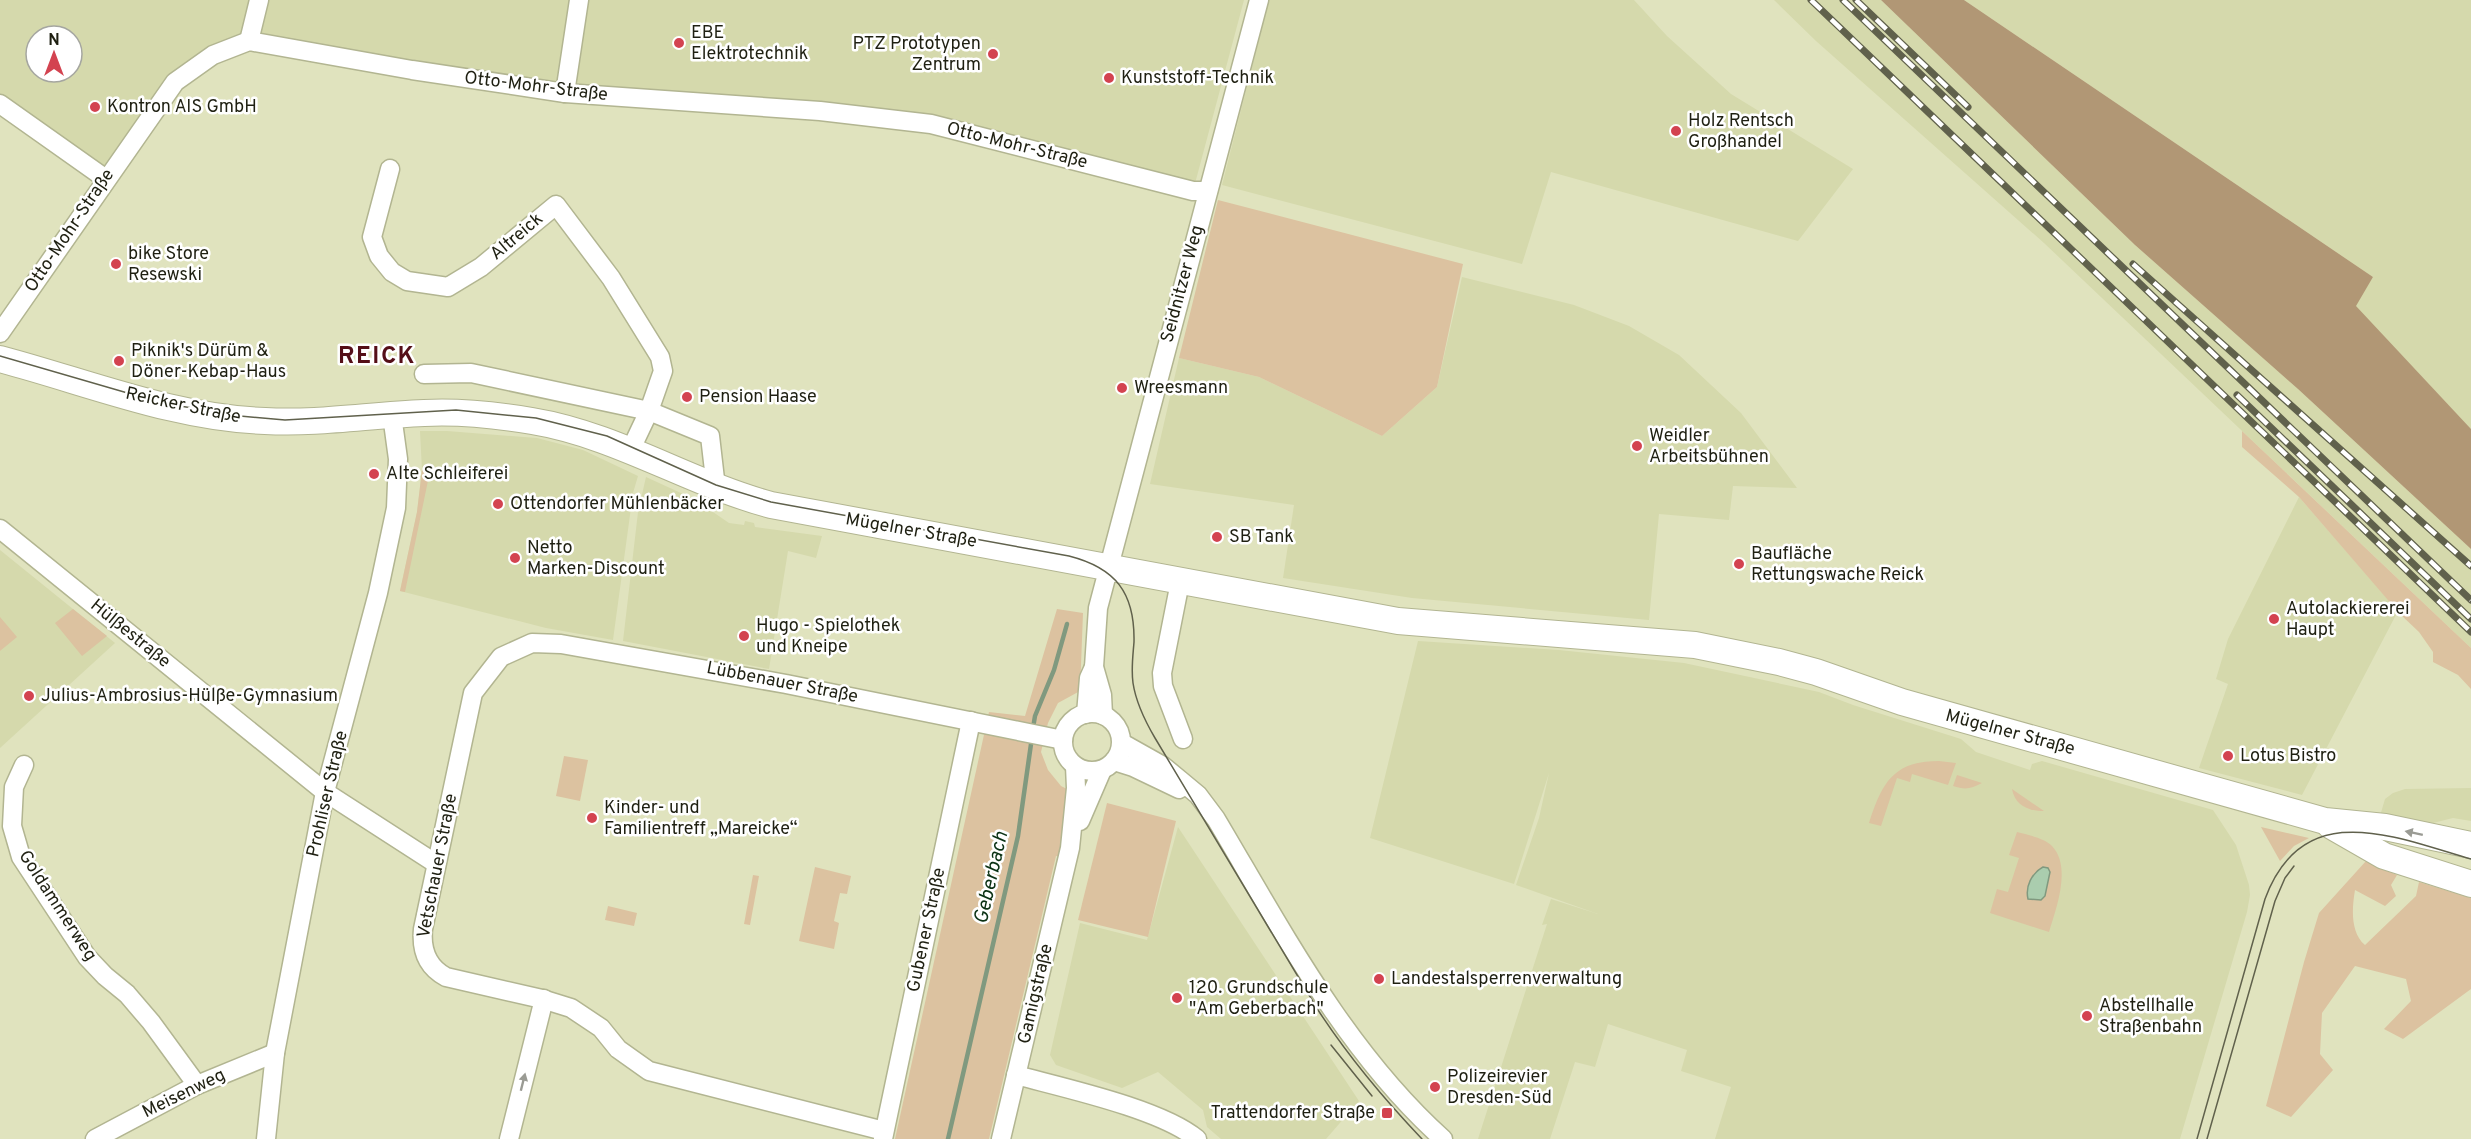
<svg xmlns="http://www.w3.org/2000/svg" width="2471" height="1139" viewBox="0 0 2471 1139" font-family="Overpass,sans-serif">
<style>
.built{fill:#d5d9ac;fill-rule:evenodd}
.green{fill:#dcc2a0}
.forest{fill:#b19775}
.water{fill:#aacdae;stroke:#80997f;stroke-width:1.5}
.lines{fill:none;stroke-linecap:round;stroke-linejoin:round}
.stream{stroke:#80997f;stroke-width:4.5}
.street-casing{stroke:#b2b591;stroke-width:21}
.secondary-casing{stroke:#b2b591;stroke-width:28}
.street{stroke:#fff;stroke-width:18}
.secondary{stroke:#fff;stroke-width:26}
.tram{stroke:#60614c;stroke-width:1.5}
.rail-casing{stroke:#60614c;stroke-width:7}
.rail{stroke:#fff;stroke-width:4.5;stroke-dasharray:14;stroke-linecap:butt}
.oneway{fill:#9a9b94}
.poi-dot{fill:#d34350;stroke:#fff;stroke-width:2}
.labels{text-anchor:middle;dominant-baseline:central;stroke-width:5;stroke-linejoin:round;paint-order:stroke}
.poi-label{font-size:18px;fill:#1f2012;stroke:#fff;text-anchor:start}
.street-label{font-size:18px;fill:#1f2012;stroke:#fff}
.water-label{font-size:20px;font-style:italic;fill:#0b3214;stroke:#fff}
.district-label{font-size:24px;font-weight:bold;letter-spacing:1.5px;fill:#540e17;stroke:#fff}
</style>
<rect width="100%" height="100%" fill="#e0e3be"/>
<!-- built -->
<g class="built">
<path d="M0,0H1244L1193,191L931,124L565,93L249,41L175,82L106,179L0,104ZM36,36H72V72H36Z"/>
<path d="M1269,0H1634L1667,36L1731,94L1853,169L1798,241L1551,172L1522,264L1222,185Z"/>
<path d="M1774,0H1881L2135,245L2298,389L2471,549V648L2044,243L1816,41Z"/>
<path d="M1964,0H2471V429L2355,306L2373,277Z"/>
<path d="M1462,277L1574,305L1629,326L1679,355L1741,413L1797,488L1733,486L1729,520L1659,514L1649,620L1412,598L1283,578L1294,505L1150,484L1179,358L1259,377L1382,436L1437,387Z"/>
<path d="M420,431H447L537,438L583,450L638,476L633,493L613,640L546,628L400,591L417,512L422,470Z"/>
<path d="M646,477L694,499L729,523L744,525L745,521L754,523L755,527L822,536L816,558L788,551L769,669L623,641L638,512Z"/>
<path d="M2299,497L2398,611L2302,795L2199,768L2228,684L2216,679L2228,639Z"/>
<path d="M0,550L115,643L0,748Z"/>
<path d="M1418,641L1559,650L1684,663L1819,692L1853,705L1961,739L1976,752L2030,770L2032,764L2042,761L2213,810L2236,845L2249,885L2250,895L2247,912L2180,1139H1715L1731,1087L1681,1071L1687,1050L1608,1024L1595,1067L1575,1062L1550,1139H1478L1547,924L1542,925L1551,899L1598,914L1516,885L1539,818L1549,773L1514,884L1370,838Z"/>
<path d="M2471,788V821L2453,818L2433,823L2380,816L2385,799L2393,793L2405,789Z"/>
<path d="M1178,827L1359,1101L1326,1139H1221L1207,1127L1203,1110L1158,1072L1122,1088L1056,1065L1050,1055L1080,923L1147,940Z"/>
</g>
<!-- green -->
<g class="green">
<path d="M1218,200L1463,264L1437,387L1382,436L1259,377L1179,358Z"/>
<path d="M2242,431L2471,648V689L2458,675L2433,662V652L2419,632L2400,614L2299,497L2242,447Z"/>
<path d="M422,470L430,471L405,592L400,591L417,512Z"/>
<path d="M73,609L107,636L82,656L55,623Z"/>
<path d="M1057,609L1083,613L1080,691L1058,703L1048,723L1041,752L1048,770L1061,786L1071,791L1061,857L1056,856L989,1139H895L989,712L1025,716Z"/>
<path d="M0,617L17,637L0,651Z"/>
<path d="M564,756L588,760L580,801L556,796Z"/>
<path d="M1939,761L1956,763L1948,785L1912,774L1910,782L1897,778L1881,826L1869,823C1882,783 1893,761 1939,761Z"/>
<path d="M1957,775L1982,783C1971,789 1965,790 1953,786Z"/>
<path d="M2012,789L2044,811C2029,811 2015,806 2012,789Z"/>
<path d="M1107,803L1176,821L1148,937L1078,920Z"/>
<path d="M2261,827L2309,838L2294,846L2280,861Z"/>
<path d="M2017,832C2028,835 2044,838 2052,846C2072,867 2056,909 2049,932L1990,913L1997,889L2008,892L2019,858L2009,855Z"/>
<path d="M2366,861L2397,875L2391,885L2396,896L2385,906L2355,890C2352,908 2350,932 2365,945L2416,896L2419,882L2471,898V989L2403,1039L2384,1029L2411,1001L2406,979L2355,966L2322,1013L2320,1054L2333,1070L2291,1117L2266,1106L2304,962L2319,913Z"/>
<path d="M815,867L851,876L847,894L840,893L834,921L839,923L834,949L799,941Z"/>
<path d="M753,875L759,876L750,925L744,924Z"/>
<path d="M608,906L637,913L634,926L605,920Z"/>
</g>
<!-- forest -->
<path class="forest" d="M1881,0H1964L2373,277L2356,306L2471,429V549L2298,389L2135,245Z"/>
<!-- water -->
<path class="water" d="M2043,867L2048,868L2050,872L2045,896L2041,900L2028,899C2025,886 2032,873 2043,867Z"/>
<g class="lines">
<!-- stream -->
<g class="stream">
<path d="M1033,728L1035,716L1054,670L1067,624"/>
<path d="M948,1139L1018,836L1032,737"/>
</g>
<defs>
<g id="street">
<path d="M249,41L259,0"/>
<path d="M565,93L579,0"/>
<path d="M0,104L106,179"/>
<path d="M390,169L372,237L379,256L392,272L407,281L448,287L481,267L556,205L611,278L660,357L663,371L649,411L631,449"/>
<path d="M0,333L175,82L213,55L249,41L412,70L565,93L820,111L931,124L1193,191H1208"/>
<path d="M424,374L471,373L649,411L710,436L716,488"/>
<path d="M0,529L325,792L435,863"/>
<path d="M1180,582L1162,673L1163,686L1183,739"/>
<circle cx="1092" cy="742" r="29"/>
<path d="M1086,714L1089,678L1094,667"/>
<path d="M1103,715L1102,695L1094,667L1098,608L1259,0"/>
<path d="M1122,743L1163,766L1180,780L1198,795L1216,819C1282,930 1345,1051 1443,1139"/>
<path d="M1114,761L1133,767L1179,789"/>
<path d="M24,765L14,787L12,826L21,857L87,957L105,976L127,994L151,1022L197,1085"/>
<path d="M1080,821L1102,770"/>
<path d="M1016,1075C1064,1088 1161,1109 1197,1139"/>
<path d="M884,1131L649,1071L618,1049L601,1028L571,1008L542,999L446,977C427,967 421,950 423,929L473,693L501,657L532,643L561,644L786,684L1063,740"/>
<path d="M95,1139L197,1085L275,1053"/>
<path d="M266,1139L275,1053L325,792L378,593L396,508L398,459L392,415"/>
<path d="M509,1139L544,999"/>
<path d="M883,1139L971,721"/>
<path d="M1001,1139L1070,848L1076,788L1075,766"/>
</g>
<g id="secondary">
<path d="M0,359C87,382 174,418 265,421C318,424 370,415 424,413C460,411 496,415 532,421C617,435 689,483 771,505L1398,621L1695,645L1779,662L1816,672L1902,702L2325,821L2385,827L2471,845"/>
<path d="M2330,825L2384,856L2471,884"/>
</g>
</defs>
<!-- street casing -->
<use href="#street" class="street-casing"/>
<!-- secondary casing -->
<use href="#secondary" class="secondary-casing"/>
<!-- street -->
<use href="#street" class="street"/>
<!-- secondary -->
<use href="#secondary" class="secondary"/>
<!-- tram -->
<g class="tram">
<path d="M0,356L162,403L240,416L285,420L456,410L536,418L607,436L716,485L771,502L1069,556C1116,568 1135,593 1134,642C1133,655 1131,669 1133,683C1136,703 1145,721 1155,738L1318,1010C1348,1056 1384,1099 1422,1139"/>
<path d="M1331,1045L1372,1096"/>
<path d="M2197,1139L2265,899C2303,796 2394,837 2471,859"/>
<path d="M2207,1139L2275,901L2285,878L2294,866"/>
</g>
<defs>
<g id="rail">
<path d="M1811,0L2471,632"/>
<path d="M1843,0L2471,600"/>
<path d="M1856,0L1968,107"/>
<path d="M2133,264L2471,566"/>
<path d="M2237,395L2471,619"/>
</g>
</defs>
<!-- rail casing -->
<use href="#rail" class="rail-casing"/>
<!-- rail -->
<use href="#rail" class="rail"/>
</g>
<!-- one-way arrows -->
<defs><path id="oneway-solid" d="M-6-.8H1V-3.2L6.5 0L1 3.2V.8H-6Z" transform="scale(1.5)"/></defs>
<g class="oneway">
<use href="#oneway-solid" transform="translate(2414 833) rotate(-168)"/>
<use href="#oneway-solid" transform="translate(523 1082) rotate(-76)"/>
</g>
<!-- markers -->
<g class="poi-dot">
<circle cx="679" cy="43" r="6"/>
<circle cx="993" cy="54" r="6"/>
<circle cx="1109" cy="78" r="6"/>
<circle cx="95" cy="107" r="6"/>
<circle cx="1676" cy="131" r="6"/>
<circle cx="116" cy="264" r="6"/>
<circle cx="119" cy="361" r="6"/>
<circle cx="1122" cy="388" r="6"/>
<circle cx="687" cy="397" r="6"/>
<circle cx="1637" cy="446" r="6"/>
<circle cx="374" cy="474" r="6"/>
<circle cx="498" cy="504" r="6"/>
<circle cx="1217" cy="537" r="6"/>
<circle cx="515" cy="558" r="6"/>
<circle cx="1739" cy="564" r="6"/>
<circle cx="2274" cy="619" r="6"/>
<circle cx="744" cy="636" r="6"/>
<circle cx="29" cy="696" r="6"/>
<circle cx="2228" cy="756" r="6"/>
<circle cx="592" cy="818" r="6"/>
<circle cx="1379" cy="979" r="6"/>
<circle cx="1177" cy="998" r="6"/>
<circle cx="2087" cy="1016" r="6"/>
<circle cx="1435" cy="1087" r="6"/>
<rect x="1381" y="1107" width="12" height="12" rx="3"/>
</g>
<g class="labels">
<!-- poi labels -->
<g class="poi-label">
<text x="691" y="33">EBE<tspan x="691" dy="21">Elektrotechnik</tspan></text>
<text x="981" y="44" text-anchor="end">PTZ Prototypen<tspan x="981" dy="21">Zentrum</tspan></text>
<text x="1121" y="78">Kunststoff-Technik</text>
<text x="107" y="107">Kontron AIS GmbH</text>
<text x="1688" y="121">Holz Rentsch<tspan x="1688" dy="21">Großhandel</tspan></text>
<text x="128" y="254">bike Store<tspan x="128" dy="21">Resewski</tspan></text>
<text x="131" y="351">Piknik's Dürüm &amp;<tspan x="131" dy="21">Döner-Kebap-Haus</tspan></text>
<text x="1134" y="388">Wreesmann</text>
<text x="699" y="397">Pension Haase</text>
<text x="1649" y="436">Weidler<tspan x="1649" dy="21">Arbeitsbühnen</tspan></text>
<text x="386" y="474">Alte Schleiferei</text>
<text x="510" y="504">Ottendorfer Mühlenbäcker</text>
<text x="1229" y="537">SB Tank</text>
<text x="527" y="548">Netto<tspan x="527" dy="21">Marken-Discount</tspan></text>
<text x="1751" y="554">Baufläche<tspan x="1751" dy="21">Rettungswache Reick</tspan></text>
<text x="2286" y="609">Autolackiererei<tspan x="2286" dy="21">Haupt</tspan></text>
<text x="756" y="626">Hugo - Spielothek<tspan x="756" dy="21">und Kneipe</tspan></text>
<text x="41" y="696">Julius-Ambrosius-Hülße-Gymnasium</text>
<text x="2240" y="756">Lotus Bistro</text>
<text x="604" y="808">Kinder- und<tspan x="604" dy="21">Familientreff „Mareicke“</tspan></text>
<text x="1391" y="979">Landestalsperrenverwaltung</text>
<text x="1189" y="988">120. Grundschule<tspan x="1189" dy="21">"Am Geberbach"</tspan></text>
<text x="2099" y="1006">Abstellhalle<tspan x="2099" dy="21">Straßenbahn</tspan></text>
<text x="1447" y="1077">Polizeirevier<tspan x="1447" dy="21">Dresden-Süd</tspan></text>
<text x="1375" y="1113" text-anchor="end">Trattendorfer Straße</text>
</g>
<!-- street labels -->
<g class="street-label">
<text transform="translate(536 87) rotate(7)">Otto-Mohr-Straße</text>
<text transform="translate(1017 146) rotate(14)">Otto-Mohr-Straße</text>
<text transform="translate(70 231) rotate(-56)">Otto-Mohr-Straße</text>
<text transform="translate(517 237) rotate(-40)">Altreick</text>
<text transform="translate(1183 284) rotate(-75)">Seidnitzer Weg</text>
<text transform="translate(183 406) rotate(12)">Reicker Straße</text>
<text transform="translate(911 531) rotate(10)">Mügelner Straße</text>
<text transform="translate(130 634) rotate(39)">Hülßestraße</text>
<text transform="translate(782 683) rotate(11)">Lübbenauer Straße</text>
<text transform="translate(2010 733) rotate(15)">Mügelner Straße</text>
<text transform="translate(328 794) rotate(-77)">Prohliser Straße</text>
<text transform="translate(438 866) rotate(-79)">Vetschauer Straße</text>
<text transform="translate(57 906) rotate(57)">Goldammerweg</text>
<text transform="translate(927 930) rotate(-78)">Gubener Straße</text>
<text transform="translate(1036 994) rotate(-77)">Gamigstraße</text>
<text transform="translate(184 1094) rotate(-26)">Meisenweg</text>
</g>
<!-- water labels -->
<g class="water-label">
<text transform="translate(992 878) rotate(-77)">Geberbach</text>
</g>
<!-- district labels -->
<g class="district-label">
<text x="377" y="357">REICK</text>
</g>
</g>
<!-- north arrow -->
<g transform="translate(54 54)"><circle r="28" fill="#ffffff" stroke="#a5a6a0" stroke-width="1.5"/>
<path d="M0-4.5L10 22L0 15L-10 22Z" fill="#d34350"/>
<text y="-9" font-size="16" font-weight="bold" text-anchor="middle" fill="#1f2012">N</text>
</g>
</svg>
